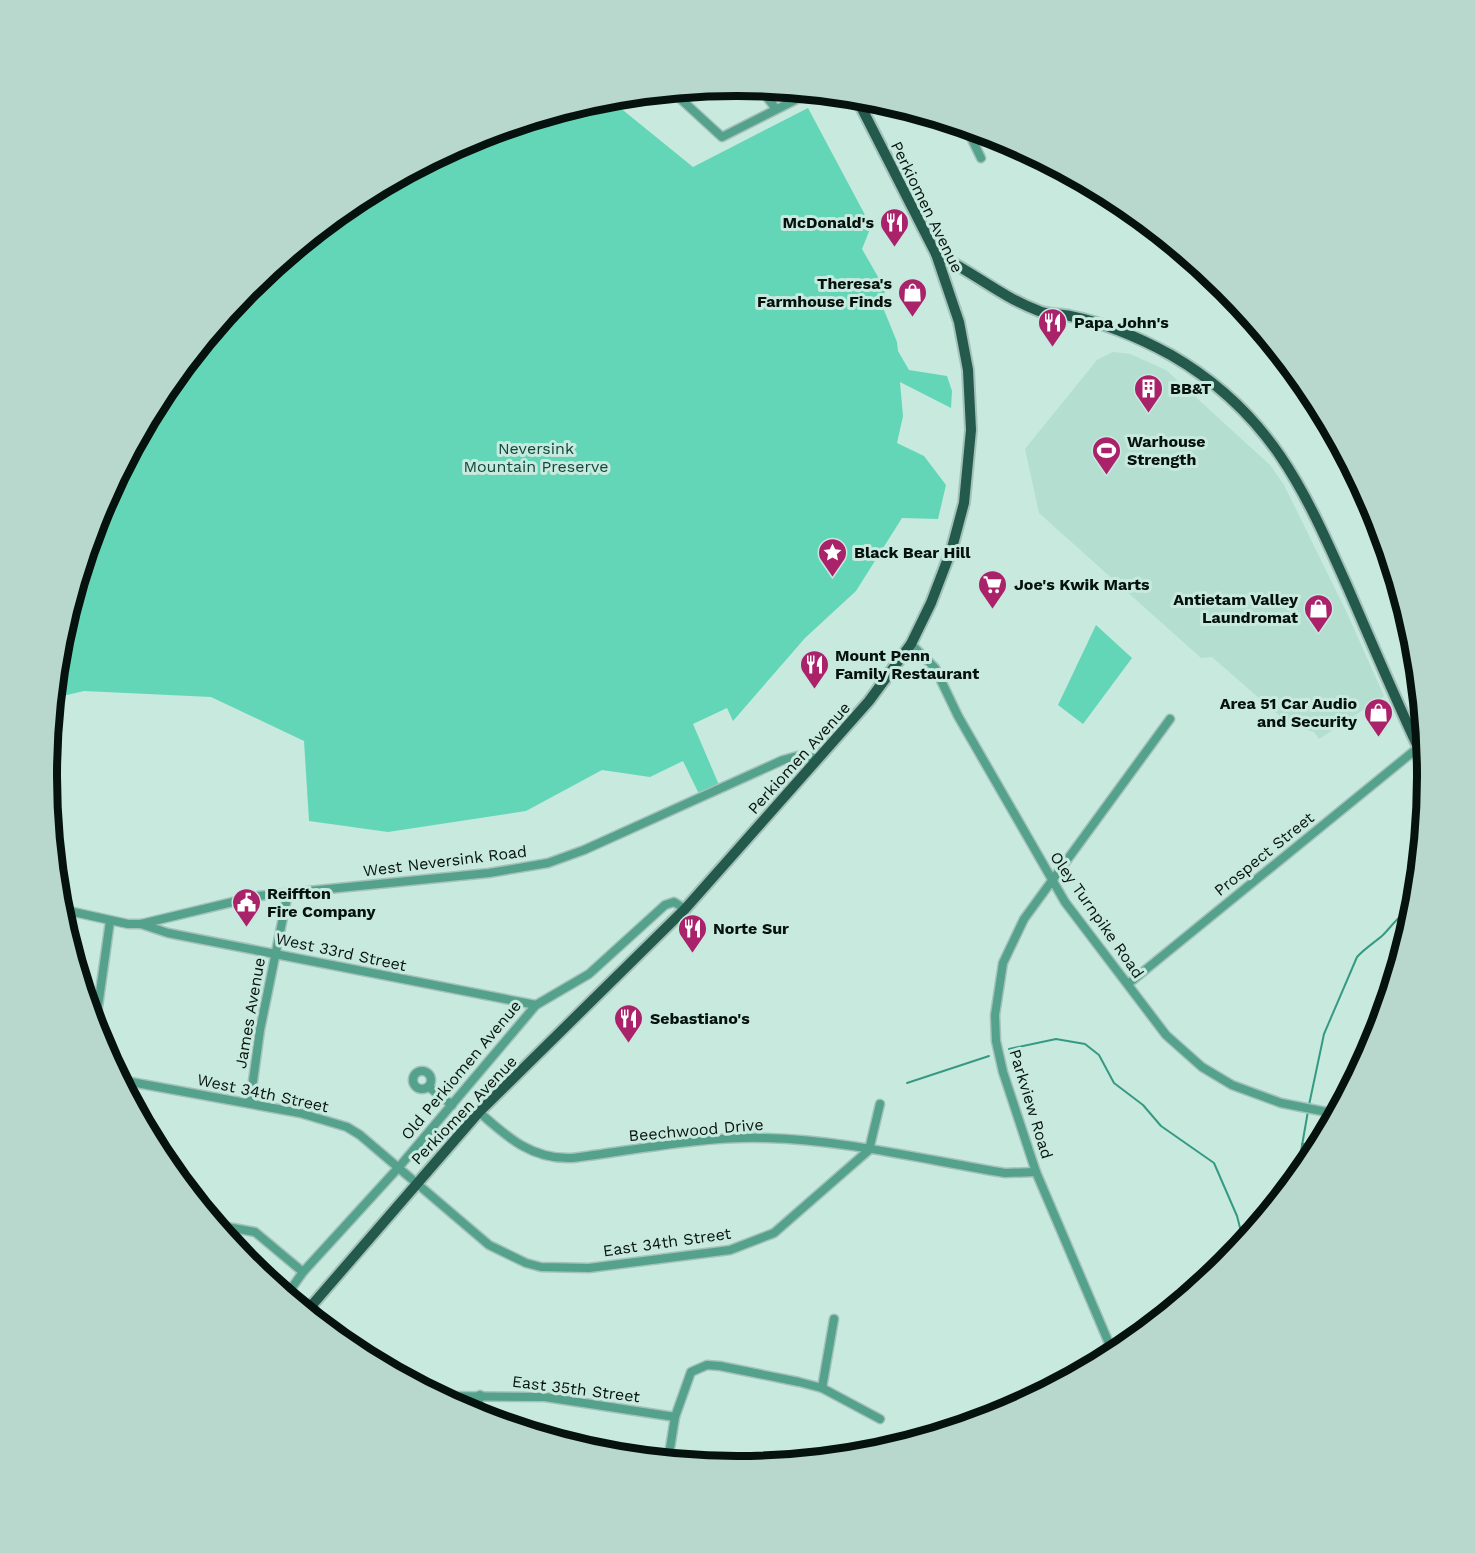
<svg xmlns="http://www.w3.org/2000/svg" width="1475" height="1553" viewBox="0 0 1475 1553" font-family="'Work Sans',sans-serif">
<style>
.built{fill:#b3ded0}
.green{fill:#64d6b8}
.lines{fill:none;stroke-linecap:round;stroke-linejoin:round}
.stream{stroke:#369a82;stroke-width:2}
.minor-casing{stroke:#a4c2b9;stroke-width:11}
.major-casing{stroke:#a4c2b9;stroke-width:14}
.minor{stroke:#54a18c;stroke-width:8}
.major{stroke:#245a4c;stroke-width:10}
.labels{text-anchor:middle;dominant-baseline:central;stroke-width:6;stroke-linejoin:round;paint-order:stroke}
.street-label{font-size:16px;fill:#06120e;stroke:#c7e9de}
.poi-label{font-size:16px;font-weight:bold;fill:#06120e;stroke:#c7e9de;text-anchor:start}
.park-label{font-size:16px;fill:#0f483b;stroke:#c7e9de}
.rim{fill:none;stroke:#06120e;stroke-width:8}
</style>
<rect width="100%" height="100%" fill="#c7e9de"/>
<!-- built -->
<path class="built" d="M1113,352L1130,354L1166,370L1270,465L1284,485L1346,611L1384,696L1319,739L1314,732L1290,725L1212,657L1201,658L1039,513L1025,449L1097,360Z"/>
<!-- green -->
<g class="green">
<path d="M608,98L693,167L808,108L864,213L870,229L862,249L885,289L884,310L897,342L898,351L909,370L947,376L952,391L951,408L900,382L903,416L897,443L924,456L946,485L938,519L902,518L856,591L805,638L733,721L727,708L693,724L719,785L699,794L683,761L650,777L602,770L526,811L388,832L309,821L304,741L211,697L84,691L54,698L60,641L99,512L163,392L249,288L354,202L473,138Z"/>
<path d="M1096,625L1132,658L1083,724L1058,705Z"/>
</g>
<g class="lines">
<!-- stream -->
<g class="stream">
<path d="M1009,1049L1056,1039L1085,1044L1099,1055L1114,1083L1143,1105L1161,1126L1214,1163L1237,1216L1244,1243"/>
<path d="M907,1083L989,1056"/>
<path d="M1309,1105L1324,1034L1357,957C1365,948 1374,943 1383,935C1394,924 1399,913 1415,909"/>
<path d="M1302,1144L1320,1146"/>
<path d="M1296,1180L1308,1111"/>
</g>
<defs>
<g id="minor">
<path d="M760,88L776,109"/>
<path d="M673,92L722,137L809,93"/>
<path d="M966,127L981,158"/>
<path d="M911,644L935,668L958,716L1065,902L1166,1035L1202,1067L1232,1085L1281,1103L1337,1114"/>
<path d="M60,909L128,924H141L258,896L489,873L548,863L584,850L783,760L801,755L817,759"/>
<path d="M141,924L168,933L536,1005"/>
<path d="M1128,984L1425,742"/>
<path d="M95,1028L110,921"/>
<circle cx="422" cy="1080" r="9"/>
<path d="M120,1080L300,1113L347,1127L360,1135L489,1245L526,1263L541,1267L589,1268L730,1250L774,1233L869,1150L880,1104"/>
<path d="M429,1087L452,1105"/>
<path d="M250,1103L260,1030L288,893"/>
<path d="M479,1112C507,1137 532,1160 572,1158C636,1150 702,1136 766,1138C846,1140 926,1160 1005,1173L1036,1172"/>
<path d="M216,1225L255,1232L303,1272"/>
<path d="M286,1296L303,1272L399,1167L536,1005L589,974L665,905L674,902L685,909"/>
<path d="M1114,1355L1036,1172L1003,1072L996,1041L995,1015L1003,963L1024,919L1170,719"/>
<path d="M822,1388L834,1319"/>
<path d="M437,1396L545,1397L675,1417"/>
<path d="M476,1416L480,1395"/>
<path d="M668,1461L675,1417L691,1372L707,1365L720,1366L799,1382L822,1388L880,1419"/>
</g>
<g id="major">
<path d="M936,254C972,271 1001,297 1039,311C1048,315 1060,314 1070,316C1105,323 1140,338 1171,355C1270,412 1304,489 1348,588C1374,648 1399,708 1427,766"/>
<path d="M306,1312L479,1112L685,909L869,701L911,644L931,603L952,548L964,503L971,430L968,370L959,322L936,254L856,97"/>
</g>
</defs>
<!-- minor casing -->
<use href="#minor" class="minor-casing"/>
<!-- major casing -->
<use href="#major" class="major-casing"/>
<!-- minor -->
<use href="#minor" class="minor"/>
<!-- major -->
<use href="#major" class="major"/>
</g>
<!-- icons -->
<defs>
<symbol id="restaurant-pin" viewBox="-11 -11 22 30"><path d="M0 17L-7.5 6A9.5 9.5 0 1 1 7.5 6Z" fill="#a9226a" stroke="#c7e9de"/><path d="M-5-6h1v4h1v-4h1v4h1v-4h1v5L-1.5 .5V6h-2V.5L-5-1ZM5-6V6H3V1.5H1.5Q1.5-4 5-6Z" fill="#fff"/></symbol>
<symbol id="shop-pin" viewBox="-11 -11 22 30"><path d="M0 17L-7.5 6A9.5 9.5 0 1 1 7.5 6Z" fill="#a9226a" stroke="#c7e9de"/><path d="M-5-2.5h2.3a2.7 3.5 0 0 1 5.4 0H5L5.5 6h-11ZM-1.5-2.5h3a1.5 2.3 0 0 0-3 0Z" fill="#fff"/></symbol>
<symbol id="building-pin" viewBox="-11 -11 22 30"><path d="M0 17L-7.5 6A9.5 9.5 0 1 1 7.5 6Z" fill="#a9226a" stroke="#c7e9de"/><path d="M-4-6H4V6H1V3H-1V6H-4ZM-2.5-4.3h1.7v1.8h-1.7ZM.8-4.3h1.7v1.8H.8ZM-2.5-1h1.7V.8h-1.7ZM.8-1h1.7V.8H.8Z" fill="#fff"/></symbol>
<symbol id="stadium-pin" viewBox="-11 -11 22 30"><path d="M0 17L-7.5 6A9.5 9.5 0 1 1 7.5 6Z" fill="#a9226a" stroke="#c7e9de"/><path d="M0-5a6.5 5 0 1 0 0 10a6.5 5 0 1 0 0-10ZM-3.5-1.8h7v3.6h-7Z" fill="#fff"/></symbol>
<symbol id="sight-pin" viewBox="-11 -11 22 30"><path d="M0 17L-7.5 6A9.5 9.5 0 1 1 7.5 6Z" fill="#a9226a" stroke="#c7e9de"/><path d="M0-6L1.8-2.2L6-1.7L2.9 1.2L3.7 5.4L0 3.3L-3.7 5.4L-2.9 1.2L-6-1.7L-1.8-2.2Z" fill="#fff"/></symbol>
<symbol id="supermarket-pin" viewBox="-11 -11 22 30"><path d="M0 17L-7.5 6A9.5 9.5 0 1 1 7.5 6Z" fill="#a9226a" stroke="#c7e9de"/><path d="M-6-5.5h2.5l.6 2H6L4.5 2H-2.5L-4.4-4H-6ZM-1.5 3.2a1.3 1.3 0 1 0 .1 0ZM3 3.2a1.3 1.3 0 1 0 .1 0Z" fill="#fff"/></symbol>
<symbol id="civic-pin" viewBox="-11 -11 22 30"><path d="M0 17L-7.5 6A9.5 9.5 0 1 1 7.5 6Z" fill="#a9226a" stroke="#c7e9de"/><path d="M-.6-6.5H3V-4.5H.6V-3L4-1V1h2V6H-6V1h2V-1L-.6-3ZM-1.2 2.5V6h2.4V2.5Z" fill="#fff"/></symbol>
</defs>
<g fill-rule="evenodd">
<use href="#restaurant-pin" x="878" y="206" width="33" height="45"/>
<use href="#shop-pin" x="896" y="276" width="33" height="45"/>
<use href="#restaurant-pin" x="1036" y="306" width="33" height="45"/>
<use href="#building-pin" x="1132" y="372" width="33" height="45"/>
<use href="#stadium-pin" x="1090" y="434" width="33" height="45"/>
<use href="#sight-pin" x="816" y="536" width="33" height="45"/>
<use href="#supermarket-pin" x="976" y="568" width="33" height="45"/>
<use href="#shop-pin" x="1302" y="592" width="33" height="45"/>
<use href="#restaurant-pin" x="798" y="648" width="33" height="45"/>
<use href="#shop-pin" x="1362" y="696" width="33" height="45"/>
<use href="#civic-pin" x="230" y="886" width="33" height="45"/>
<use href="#restaurant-pin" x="676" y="912" width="33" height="45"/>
<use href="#restaurant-pin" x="612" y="1002" width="33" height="45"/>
</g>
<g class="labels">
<!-- street labels -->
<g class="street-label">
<text transform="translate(927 207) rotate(64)">Perkiomen Avenue</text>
<text transform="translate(799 758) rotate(-48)">Perkiomen Avenue</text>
<text transform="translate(1264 854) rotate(-39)">Prospect Street</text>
<text transform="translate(445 861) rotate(-7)">West Neversink Road</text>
<text transform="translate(1097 915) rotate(55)">Oley Turnpike Road</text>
<text transform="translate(341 952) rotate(12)">West 33rd Street</text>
<text transform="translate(250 1013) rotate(-80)">James Avenue</text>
<text transform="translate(461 1070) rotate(-50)">Old Perkiomen Avenue</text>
<text transform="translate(263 1093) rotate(12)">West 34th Street</text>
<text transform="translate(1031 1104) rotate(73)">Parkview Road</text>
<text transform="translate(464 1110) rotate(-46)">Perkiomen Avenue</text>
<text transform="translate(696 1130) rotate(-5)">Beechwood Drive</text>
<text transform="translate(667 1242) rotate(-8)">East 34th Street</text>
<text transform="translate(576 1389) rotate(7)">East 35th Street</text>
</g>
<!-- poi labels -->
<g class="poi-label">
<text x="874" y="222" text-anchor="end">McDonald's</text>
<text x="892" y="283" text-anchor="end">Theresa's<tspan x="892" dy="18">Farmhouse Finds</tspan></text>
<text x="1074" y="322">Papa John's</text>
<text x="1170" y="388">BB&amp;T</text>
<text x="1127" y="441">Warhouse<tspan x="1127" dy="18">Strength</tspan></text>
<text x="854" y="552">Black Bear Hill</text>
<text x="1014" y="584">Joe's Kwik Marts</text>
<text x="1298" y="599" text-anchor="end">Antietam Valley<tspan x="1298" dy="18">Laundromat</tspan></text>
<text x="835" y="655">Mount Penn<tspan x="835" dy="18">Family Restaurant</tspan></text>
<text x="1357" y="703" text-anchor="end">Area 51 Car Audio<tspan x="1357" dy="18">and Security</tspan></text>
<text x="267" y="893">Reiffton<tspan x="267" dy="18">Fire Company</tspan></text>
<text x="713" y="928">Norte Sur</text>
<text x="650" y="1018">Sebastiano's</text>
</g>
<!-- park labels -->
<g class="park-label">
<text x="536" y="448">Neversink<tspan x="536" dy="18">Mountain Preserve</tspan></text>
</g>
</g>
<!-- crop -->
<path d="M0 0H1475V1553H0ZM57 776a680 680 0 1 1 1360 0a680 680 0 1 1-1360 0Z" fill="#b8d8cd" fill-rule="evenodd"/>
<path class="rim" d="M57 776a680 680 0 1 1 1360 0a680 680 0 1 1-1360 0Z"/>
</svg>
